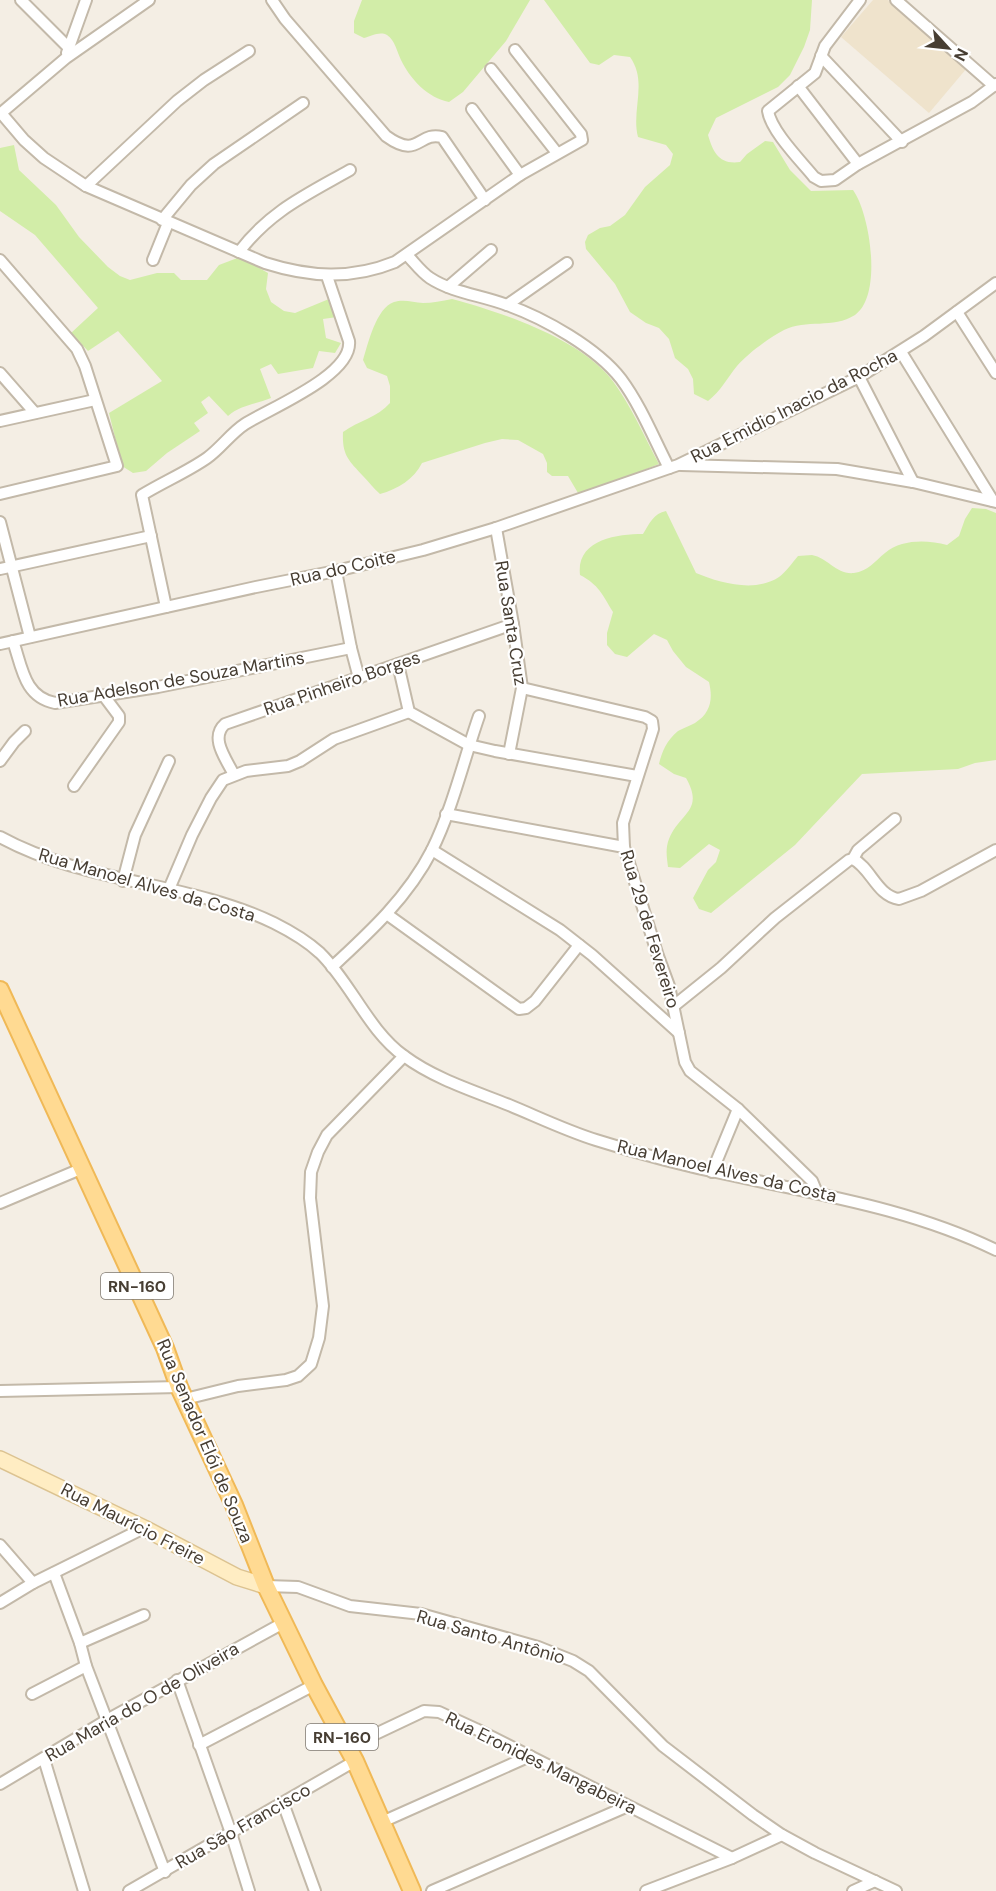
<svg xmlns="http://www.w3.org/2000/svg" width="996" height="1891" viewBox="0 0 996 1891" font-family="'DM Sans',sans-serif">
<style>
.education{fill:#efe3cc}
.green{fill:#d2eda8}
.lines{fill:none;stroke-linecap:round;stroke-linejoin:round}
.street-casing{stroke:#c3b9a9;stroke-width:14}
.secondary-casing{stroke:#dcc391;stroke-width:18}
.primary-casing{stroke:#f0b957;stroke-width:20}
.street{stroke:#fff;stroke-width:10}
.secondary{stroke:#ffedc3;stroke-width:15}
.primary{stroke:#ffda92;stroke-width:16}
.labels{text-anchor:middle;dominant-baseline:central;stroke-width:4.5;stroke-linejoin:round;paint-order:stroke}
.shield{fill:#fff;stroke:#7e7870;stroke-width:1.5}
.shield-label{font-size:16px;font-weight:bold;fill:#473e33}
.street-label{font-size:18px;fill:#473e33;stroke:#fff}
</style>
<rect width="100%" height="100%" fill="#f4eee4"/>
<!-- education -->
<path class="education" d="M873,0H888L967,68L929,113L841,37Z"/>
<!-- green -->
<g class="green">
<path d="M362,0H530L506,41L463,92L449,102C428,98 410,79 401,60C397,52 395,40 387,35C380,31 371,36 364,38L354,33V21Z"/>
<path d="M544,0H812L810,30L804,47L790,75L778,87L716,118L708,135C713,152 719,165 740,162L747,154L765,141L773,142L790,170L811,191L853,190C870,213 883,296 855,315C833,329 806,319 784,330C770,337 747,354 737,366C727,378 721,391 708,401L694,394L693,379L688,369L675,358L669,339L659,328L646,323L630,312L615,284L586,249L585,242L588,235L600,228L610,226L625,215L645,187L670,165L673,154L666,145L638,137C631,110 648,82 630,57L614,55L599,65L590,63Z"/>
<path d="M14,145L19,170L56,205L79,237L108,267L120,276L130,280L157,273H174L181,280H207L219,265L240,257L268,273L266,289L271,302L284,311L295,313L329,299L337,317L323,319L326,338L341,343L335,353L319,351L313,368L278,374L271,364L260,369L271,398C257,404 240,405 228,416L209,396L201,402L208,413L194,423L200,431L167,453L146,471L133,473L122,466L109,413L162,381L118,331L88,351L71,333L98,308L35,235L0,211V148Z"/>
<path d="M452,299C500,312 569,335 605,372C626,394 644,436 659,464L588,492L578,493L568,476H552L547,472V463L543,454L518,440L502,439L485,443L422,463C414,479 398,489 380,494C373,488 369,482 363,476C348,460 342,455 343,432C358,421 378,417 390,403V386L387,376L367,368L363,360C368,344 376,308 394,302C403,299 413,302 423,303C432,303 442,301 452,299Z"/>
<path d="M972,508L986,509L996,513V760L975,763L958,769L862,774L795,845L711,913L699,909L693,898L708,870L716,862L720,850L709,844L680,868L668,867C667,858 665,849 669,839C679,813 705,811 686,778L674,774L659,764C662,751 667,740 678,731C683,728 690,726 695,723C711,713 713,699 709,682L686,667L673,651L667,640L654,634L627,657L615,654L607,645V633L613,612C602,594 599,585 580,575C576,540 616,534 643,534C649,524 654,513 666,511L696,573C720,583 755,593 779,577C786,572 792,563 798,556C802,556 808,555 812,555C828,558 837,575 854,573C868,571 874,562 885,553C902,539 927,540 947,545L959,536L965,519Z"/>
</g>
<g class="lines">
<defs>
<g id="street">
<path d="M21,0L69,48"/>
<path d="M272,0L285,19L386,136C419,160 418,131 442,137L485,200"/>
<path d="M860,0L825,46L815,73L768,111C771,131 801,161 814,177L821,181L835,180L858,164L972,102L996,84"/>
<path d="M896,0L994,86"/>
<path d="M67,53L86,0"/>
<path d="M821,56L902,142"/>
<path d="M491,69L557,153"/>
<path d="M798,86L858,164"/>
<path d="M472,109L520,175"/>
<path d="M1,113L24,140L44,158L86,186L265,263C309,277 351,280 395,262L520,175L582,140L581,134L515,50"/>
<path d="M0,114L66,58L149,0"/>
<path d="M86,186L177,101L204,80L249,51"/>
<path d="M162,220L191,185L214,164L303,103"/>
<path d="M239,252C270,211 306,195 350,170"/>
<path d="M407,255C414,262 421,272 430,278C453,293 481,295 507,305C544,318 597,348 621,379C641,406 654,439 669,468"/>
<path d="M0,260L77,349L85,366L117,466L0,494"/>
<path d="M153,260L168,223"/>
<path d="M448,287L491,250"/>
<path d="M507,305L567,263"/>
<path d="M957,312L996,373"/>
<path d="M901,352L993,501"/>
<path d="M0,373L35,413"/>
<path d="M859,377L913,482"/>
<path d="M0,421L95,400"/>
<path d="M681,465L837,469L913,482L996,502"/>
<path d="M0,522L30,637"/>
<path d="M496,528L513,624L522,688L509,754"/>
<path d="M0,569L151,536"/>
<path d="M336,571L351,648L359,678"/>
<path d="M166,607L142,495C163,482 187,472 207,458C221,448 231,433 245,424C270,408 353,375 349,341L327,276"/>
<path d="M13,641C22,667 24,697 55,703L158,687L351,648"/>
<path d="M0,644L256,587L336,571L423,550L496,528L678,465L859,377L924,336L996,283"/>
<path d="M398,664L409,712L469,745L495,751L637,776"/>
<path d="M522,688L645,717L652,721L653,729L623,823L624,847L658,956L669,986L685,1062L690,1071L738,1109L812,1181L817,1193"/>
<path d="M0,761L14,742L25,731"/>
<path d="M234,775C227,760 209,738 225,724L513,624"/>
<path d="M74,786L119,722V716L104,696"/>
<path d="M446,814L624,847"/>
<path d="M0,837C86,884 187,881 274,923C290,931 307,941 320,953C351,983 368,1030 404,1056C435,1079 474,1091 509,1105C538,1117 567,1131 596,1140C640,1154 686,1166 730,1175C821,1195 912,1209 996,1250"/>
<path d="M432,850L560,930L592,955L679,1033"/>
<path d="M853,859C871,868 877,896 899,899L921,891L996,850"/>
<path d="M853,859L858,850L895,819"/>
<path d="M123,881L135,835L169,761"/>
<path d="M169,889L192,835L211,798L223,780L246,771L288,766L300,761L334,739L409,712"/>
<path d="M388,915L519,1009L526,1008L535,1001L579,945"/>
<path d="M332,967C370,932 408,897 432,850C452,810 464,759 479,716"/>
<path d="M675,1005L721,968L775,918L849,860L853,859"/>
<path d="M712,1172L738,1109"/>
<path d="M0,1203L83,1168"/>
<path d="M0,1391L179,1387"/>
<path d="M185,1399L238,1386L286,1380L298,1376L311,1364L319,1338L323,1306L310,1198L311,1172L318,1152L327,1135L404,1056"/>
<path d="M0,1545L33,1583"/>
<path d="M54,1573L80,1643L86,1666L165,1872"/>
<path d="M266,1586L298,1587L350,1606L421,1614L538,1647L573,1661L589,1671L663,1746L753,1815L782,1835L815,1853L896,1891"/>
<path d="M0,1603L33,1583L144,1528"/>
<path d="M80,1643L144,1615"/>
<path d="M177,1680L231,1833L249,1891"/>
<path d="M32,1694L86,1666"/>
<path d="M199,1745L314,1685"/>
<path d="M348,1747L424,1711L439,1712L476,1729L732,1858"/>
<path d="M44,1759L84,1891"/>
<path d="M0,1784L107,1720L285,1622"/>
<path d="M283,1803L315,1891"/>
<path d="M382,1822L530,1756"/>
<path d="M129,1891L355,1761"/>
<path d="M432,1891L628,1806"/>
<path d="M646,1891L732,1858L782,1835"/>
<path d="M853,1891L875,1881"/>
</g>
<path id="secondary" d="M0,1459L144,1528L237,1577L266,1586"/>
<path id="primary" d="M0,990L165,1348L179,1387L234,1505L266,1586L314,1685L355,1761L412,1891"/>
</defs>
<!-- street casing -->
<use href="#street" class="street-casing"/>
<!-- secondary casing -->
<use href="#secondary" class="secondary-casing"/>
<!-- primary casing -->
<use href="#primary" class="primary-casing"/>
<!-- street -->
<use href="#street" class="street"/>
<!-- secondary -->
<use href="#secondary" class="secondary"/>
<!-- primary -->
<use href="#primary" class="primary"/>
</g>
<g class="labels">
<!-- shield labels -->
<g class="shield">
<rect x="101" y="1273" width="72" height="26" rx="4.5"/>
<rect x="306" y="1724" width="72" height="26" rx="4.5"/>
</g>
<g class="shield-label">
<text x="137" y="1286">RN-160</text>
<text x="342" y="1737">RN-160</text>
</g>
<!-- street labels -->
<g class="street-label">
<text transform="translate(794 406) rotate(-27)">Rua Emidio Inacio da Rocha</text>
<text transform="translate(343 568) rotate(-13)">Rua do Coite</text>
<text transform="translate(511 623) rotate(81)">Rua Santa Cruz</text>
<text transform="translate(181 679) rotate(-10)">Rua Adelson de Souza Martins</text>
<text transform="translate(342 683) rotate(-19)">Rua Pinheiro Borges</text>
<text transform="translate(147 885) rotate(16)">Rua Manoel Alves da Costa</text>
<text transform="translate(650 929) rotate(73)">Rua 29 de Fevereiro</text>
<text transform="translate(727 1171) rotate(13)">Rua Manoel Alves da Costa</text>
<text transform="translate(205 1441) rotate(67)">Rua Senador Elói de Souza</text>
<text transform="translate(133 1524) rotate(27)">Rua Maurício Freire</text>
<text transform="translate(491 1637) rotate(16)">Rua Santo Antônio</text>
<text transform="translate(142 1702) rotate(-30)">Rua Maria do O de Oliveira</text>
<text transform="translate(541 1763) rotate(26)">Rua Eronides Mangabeira</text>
<text transform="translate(243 1826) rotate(-30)">Rua São Francisco</text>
</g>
</g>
<!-- north arrow -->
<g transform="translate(948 48) rotate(117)" stroke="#ffffff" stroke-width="4.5" paint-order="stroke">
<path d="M0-4.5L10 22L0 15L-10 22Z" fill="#473e33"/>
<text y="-9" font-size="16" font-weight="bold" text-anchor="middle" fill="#473e33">N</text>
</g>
</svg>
